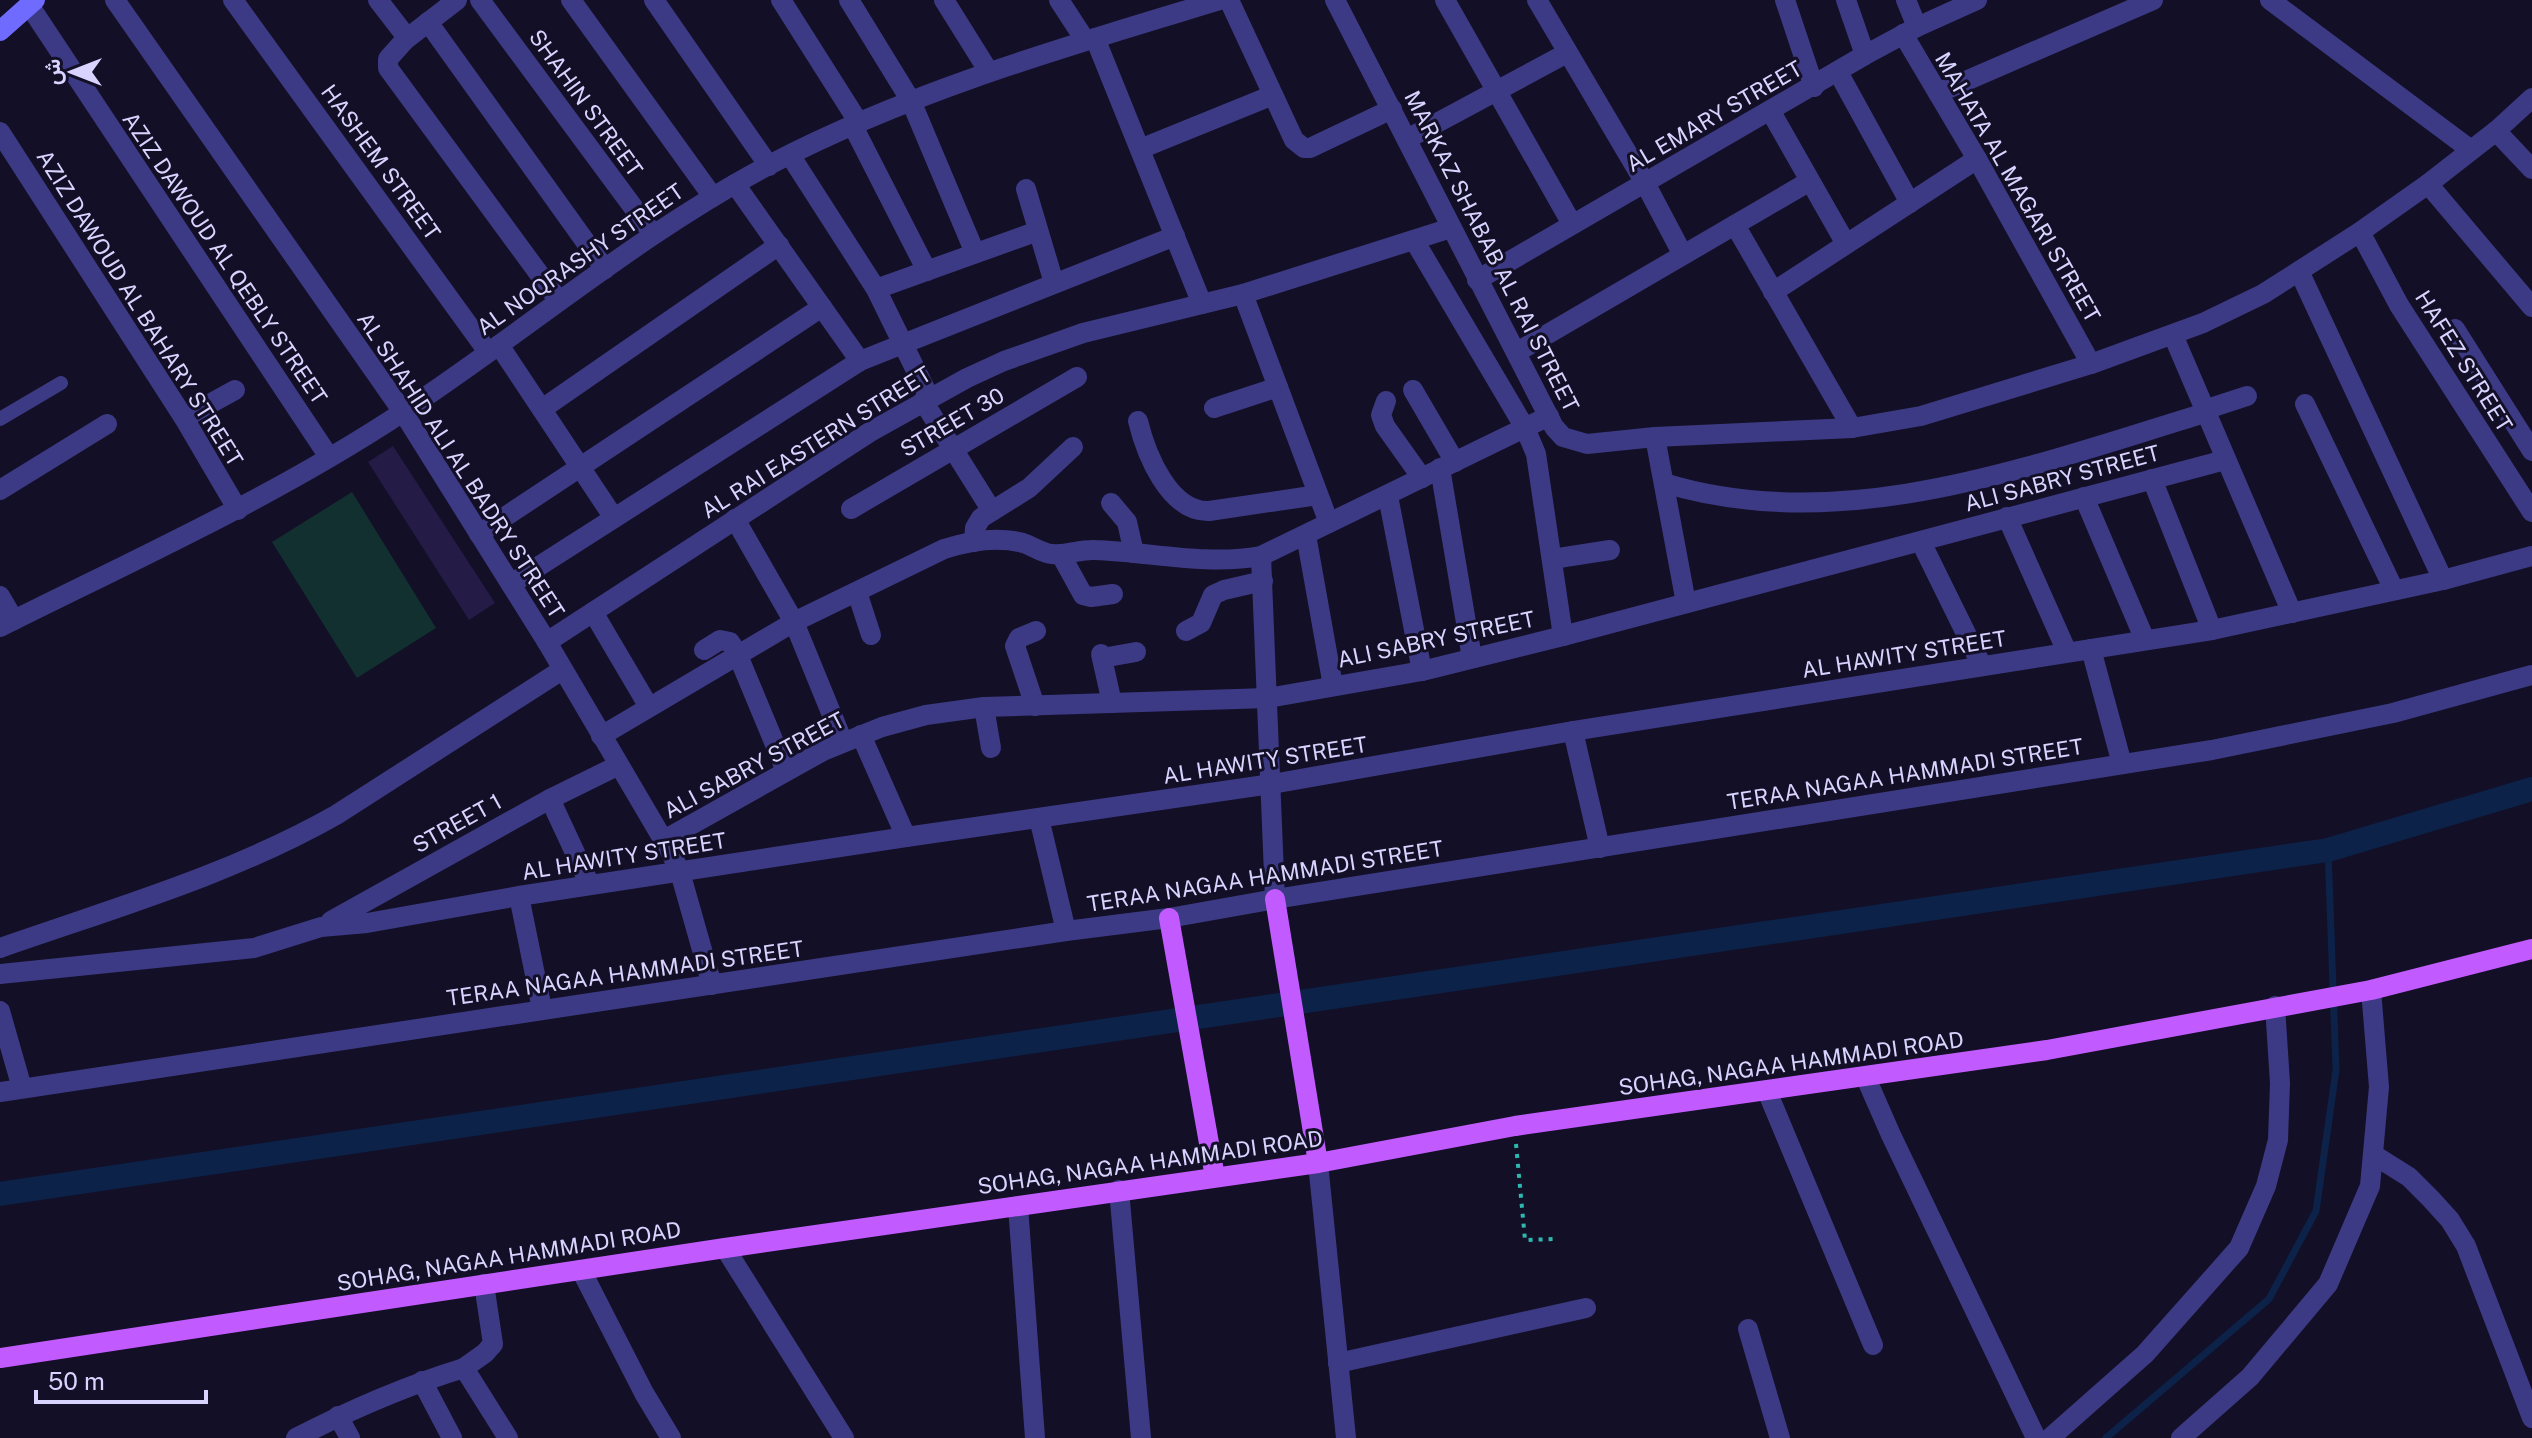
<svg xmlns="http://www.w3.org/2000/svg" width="2532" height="1438" viewBox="0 0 2532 1438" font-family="'Public Sans',Vazirmatn,sans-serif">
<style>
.green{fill:#12302f}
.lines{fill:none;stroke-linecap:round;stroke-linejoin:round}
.stream{stroke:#0c2248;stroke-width:7}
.canal{stroke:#0c2248;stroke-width:24}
.building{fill:#241b47}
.path{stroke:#2fb8b0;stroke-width:4;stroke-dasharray:4 6;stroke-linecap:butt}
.service{stroke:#3d3a85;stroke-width:14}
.minor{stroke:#3d3a85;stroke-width:20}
.tertiary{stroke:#3d3a85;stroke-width:20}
.secondary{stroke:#6f6bff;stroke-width:20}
.primary{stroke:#c25bff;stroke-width:20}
.labels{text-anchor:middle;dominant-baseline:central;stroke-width:6;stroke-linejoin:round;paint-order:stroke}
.street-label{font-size:22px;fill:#d9d4ff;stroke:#130f26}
</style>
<rect width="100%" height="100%" fill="#130f26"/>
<!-- green -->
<path class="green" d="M352,492L436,628L357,678L272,542Z"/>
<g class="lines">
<!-- stream -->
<path class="stream" d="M2106,1438L2269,1299L2316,1211L2336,1070L2328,850"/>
<!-- canal -->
<path class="canal" d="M0,1194L2328,850L2532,789"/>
</g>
<!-- building -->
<path class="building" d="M393,446L495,603L469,620L368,462Z"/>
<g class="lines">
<!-- path -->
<path class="path" d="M1516,1144L1525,1240L1555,1239"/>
<!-- service -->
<path class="service" d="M0,419L61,383"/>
<!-- minor -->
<g class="minor">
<path d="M115,0L403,412L547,642L671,853L680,872L712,985"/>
<path d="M233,0L488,352"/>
<path d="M378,0L405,35V40"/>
<path d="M457,0L405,40L388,59V68L559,301"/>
<path d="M480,0L653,234"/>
<path d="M571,0L713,197"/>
<path d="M654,0L769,166"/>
<path d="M781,0L859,123"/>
<path d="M849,0L911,101L975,253"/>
<path d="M944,0L989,72"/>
<path d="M1059,0L1085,40"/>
<path d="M1229,0L1294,140L1304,148H1310L1392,109"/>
<path d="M1445,0L1572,224"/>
<path d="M1537,0L1645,183L1683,255"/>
<path d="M1785,0L1814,87"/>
<path d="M1846,0L1865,55"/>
<path d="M1906,0L1917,27"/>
<path d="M2270,0L2471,150"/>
<path d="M29,5L329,457"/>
<path d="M428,22L605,269"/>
<path d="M1903,34L1977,159L2091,364"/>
<path d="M1095,38L1202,304"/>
<path d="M1838,72L1910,203"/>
<path d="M1938,93L2153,0"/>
<path d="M1771,112L1846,244"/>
<path d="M853,126L927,271"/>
<path d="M2496,131L2532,169"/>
<path d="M0,132L184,418L238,510"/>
<path d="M1407,139L1567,53"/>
<path d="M1140,149L1273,95"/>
<path d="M790,155L876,289L929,397"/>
<path d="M735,184L860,361"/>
<path d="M2428,184L2532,307"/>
<path d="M1026,189L1054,283"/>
<path d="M1735,225L1852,428"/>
<path d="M2360,232L2399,305L2532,512"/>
<path d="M1414,240L1525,428L1536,454L1563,636"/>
<path d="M2299,271L2443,580"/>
<path d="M1477,280L1865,55L1917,27L1977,0"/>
<path d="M876,289L1038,231"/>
<path d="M1773,292L1977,159"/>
<path d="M1243,294L1329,523"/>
<path d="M2455,329L2532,451"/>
<path d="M2173,335L2292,613"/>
<path d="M499,345L614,518"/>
<path d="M1517,352L1810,181"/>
<path d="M1413,390L1455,462"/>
<path d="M923,401L992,511"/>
<path d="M1386,401L1381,415L1385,426L1422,478"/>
<path d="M2305,404L2394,590"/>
<path d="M1214,408L1278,387"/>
<path d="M542,409L779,245"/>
<path d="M2204,410L2247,396"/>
<path d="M184,418L235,390"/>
<path d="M1138,421C1146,454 1169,512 1209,511L1318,495"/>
<path d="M1655,437L1686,603"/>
<path d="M1440,468L1472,658"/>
<path d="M2152,479L2212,630"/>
<path d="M1664,483C1844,538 2033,465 2205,413"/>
<path d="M0,490L107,424"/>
<path d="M1388,496L1422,671"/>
<path d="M2084,497L2145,640"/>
<path d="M1111,503L1127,522L1134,553"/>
<path d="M851,509L1077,377"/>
<path d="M2007,517L2067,652"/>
<path d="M735,519L794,622L843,742"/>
<path d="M479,534L822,307"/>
<path d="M1306,535L1333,686"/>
<path d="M974,542L975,528L981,518L1029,488L1073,447"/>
<path d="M1921,542L1982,666"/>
<path d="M1061,555L1083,595L1091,597L1113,594"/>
<path d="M1261,556L1275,899"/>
<path d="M1552,559L1610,550"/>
<path d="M511,584L860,361L1175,236"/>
<path d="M857,592L871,635"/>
<path d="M0,596L14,620"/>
<path d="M593,612L649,707"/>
<path d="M0,627C136,559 276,496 403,412C527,330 640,233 771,164C913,90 1068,46 1220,0"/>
<path d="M1186,631L1201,623L1213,595L1224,590L1263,581"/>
<path d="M547,642L870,432L967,378L1004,361L1083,333L1243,294L1451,228"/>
<path d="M2091,649L2122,764"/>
<path d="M704,650L720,640L730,642L737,653L786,771"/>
<path d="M1101,654L1112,703"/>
<path d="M1102,658L1136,652"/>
<path d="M1035,706L1015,646L1019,638L1036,631"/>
<path d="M984,707L991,748"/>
<path d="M1573,731L1600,848"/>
<path d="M861,735L906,837"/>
<path d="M601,736L794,622L944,549C969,541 997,536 1023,543C1033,546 1041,553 1052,554C1066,556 1080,549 1095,550C1150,552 1206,566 1261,556L1549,416"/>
<path d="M550,799L590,885"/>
<path d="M1039,818L1066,931"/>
<path d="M664,840L823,751L882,727L926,715L984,707L1268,698L1422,671L1563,636L2225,460"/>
<path d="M519,896L542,1009"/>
<path d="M331,921L550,799L619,765"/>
<path d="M0,948C114,908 230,875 336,815L562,670"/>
<path d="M0,974L254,948L321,927L367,923L519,896L906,837L1272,784L1573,731L2212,630L2443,580L2532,556"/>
<path d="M0,1011L22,1088"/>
<path d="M1866,1078L1891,1135L2036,1438"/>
<path d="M1767,1091L1873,1345"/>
<path d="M2374,1155L2409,1177L2431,1199L2450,1220L2466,1246L2532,1418"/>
<path d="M1318,1163L1346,1438"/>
<path d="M1119,1190L1141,1438"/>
<path d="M1018,1206L1035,1438"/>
<path d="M725,1248L844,1438"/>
<path d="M581,1270L644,1393L671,1438"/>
<path d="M484,1284L493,1344L485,1353L464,1368L508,1438"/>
<path d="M1748,1329L1780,1438"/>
<path d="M1338,1363L1586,1308"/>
<path d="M422,1381L452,1438"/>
<path d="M338,1416L350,1438"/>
<path d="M296,1438C350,1410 405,1386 464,1368"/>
<path d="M2181,1438L2250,1377L2328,1284L2370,1186L2379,1087L2371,990"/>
</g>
<!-- tertiary -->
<g class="tertiary">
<path d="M1335,0L1554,427L1563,437L1587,444L1655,437L1852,428L1921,416L2091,364L2203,323L2263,294L2360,232L2428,184L2496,131L2532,98"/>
<path d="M0,1092L1066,931L1169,918L1275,899L2212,750L2393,713L2532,675"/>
<path d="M2050,1438L2145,1354L2239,1248L2266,1186L2278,1140L2280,1083L2275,1006"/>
</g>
<!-- secondary -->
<path class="secondary" d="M0,31L35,0"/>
<!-- primary -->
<g class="primary">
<path d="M1275,899L1318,1163"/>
<path d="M1169,918L1215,1177"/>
<path d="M0,1358L725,1248L1318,1163L1515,1126L2047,1050L2371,990L2532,949"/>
</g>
</g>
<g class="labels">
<!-- street labels -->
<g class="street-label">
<text transform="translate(586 103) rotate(54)">SHAHIN STREET</text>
<text transform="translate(1714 116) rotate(-30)">AL EMARY STREET</text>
<text transform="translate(381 162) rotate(54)">HASHEM STREET</text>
<text transform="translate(2018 187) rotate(60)">MAHATA AL MAGARI STREET</text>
<text transform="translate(1492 251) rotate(63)">MARKAZ SHABAB AL RAI STREET</text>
<text transform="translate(225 258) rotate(56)">AZIZ DAWOUD AL QEBLY STREET</text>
<text transform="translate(580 259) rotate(-35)">AL NOQRASHY STREET</text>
<text transform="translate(140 308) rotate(58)">AZIZ DAWOUD AL BAHARY STREET</text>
<text transform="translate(2464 361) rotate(58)">HAFEZ STREET</text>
<text transform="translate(952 422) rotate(-30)">STREET 30</text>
<text transform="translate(816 442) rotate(-32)">AL RAI EASTERN STREET</text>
<text transform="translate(461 465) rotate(57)">AL SHAHID ALI AL BADRY STREET</text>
<text transform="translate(2062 478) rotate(-15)">ALI SABRY STREET</text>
<text transform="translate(1436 639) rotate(-12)">ALI SABRY STREET</text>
<text transform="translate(1904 654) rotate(-9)">AL HAWITY STREET</text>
<text transform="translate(1265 760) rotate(-9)">AL HAWITY STREET</text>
<text transform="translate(754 765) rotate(-28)">ALI SABRY STREET</text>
<text transform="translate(1905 774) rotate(-9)">TERAA NAGAA HAMMADI STREET</text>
<text transform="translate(457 823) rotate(-29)">STREET 1</text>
<text transform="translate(624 856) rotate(-9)">AL HAWITY STREET</text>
<text transform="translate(1265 876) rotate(-9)">TERAA NAGAA HAMMADI STREET</text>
<text transform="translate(625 973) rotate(-8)">TERAA NAGAA HAMMADI STREET</text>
<text transform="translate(1791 1063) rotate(-8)">SOHAG, NAGAA HAMMADI ROAD</text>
<text transform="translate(1150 1162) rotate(-8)">SOHAG, NAGAA HAMMADI ROAD</text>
<text transform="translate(509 1256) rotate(-9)">SOHAG, NAGAA HAMMADI ROAD</text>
</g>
</g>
<!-- north arrow -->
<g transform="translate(72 72) rotate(270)" stroke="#130f26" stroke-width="6" paint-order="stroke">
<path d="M0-6L14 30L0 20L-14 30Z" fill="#d9d4ff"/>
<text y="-12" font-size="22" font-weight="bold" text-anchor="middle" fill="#d9d4ff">ش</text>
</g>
<!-- scale -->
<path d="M36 1390v12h170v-12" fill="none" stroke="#d9d4ff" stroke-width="4"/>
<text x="48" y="1390" font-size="24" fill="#d9d4ff" stroke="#130f26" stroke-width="6" paint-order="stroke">50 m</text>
</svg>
